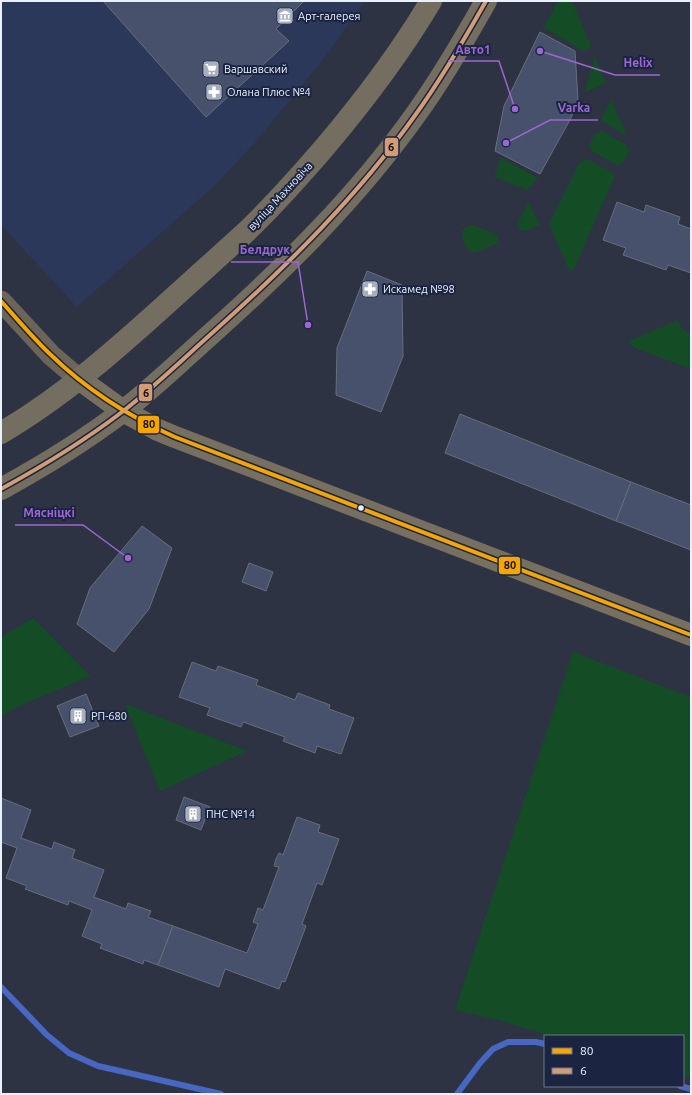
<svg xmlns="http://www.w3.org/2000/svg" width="692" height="1095" viewBox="0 0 692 1095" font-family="Ubuntu,sans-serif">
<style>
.built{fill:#2b3859}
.green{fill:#144d25}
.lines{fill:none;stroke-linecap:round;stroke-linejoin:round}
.stream{stroke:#4867c3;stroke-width:6}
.building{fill:#48516b;stroke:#686d7c}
.street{stroke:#6b6559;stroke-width:21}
.secondary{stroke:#777060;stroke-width:22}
.primary{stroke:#746e61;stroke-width:22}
.bus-1-casing{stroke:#1b2541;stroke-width:7}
.bus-2-casing{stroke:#1b2541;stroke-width:7}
.bus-1{stroke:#f7a600;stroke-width:4}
.bus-2{stroke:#d39c74;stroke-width:4}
.bus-dot{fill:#e9f0ff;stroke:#1b2541;stroke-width:1.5}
.labels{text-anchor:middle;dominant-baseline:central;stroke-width:4;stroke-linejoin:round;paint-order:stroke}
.poi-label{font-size:11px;fill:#e9f0ff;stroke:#1b2541;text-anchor:start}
.street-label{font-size:11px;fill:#e9f0ff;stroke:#1b2541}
.leader{fill:none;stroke:#9c67d2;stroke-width:1.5}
.callout-dot{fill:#9c67d2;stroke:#1b2541;stroke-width:1.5}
.callout-label{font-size:12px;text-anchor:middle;font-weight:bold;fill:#9c67d2;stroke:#1b2541;stroke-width:4;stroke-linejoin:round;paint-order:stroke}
.line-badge{stroke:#1b2541;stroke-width:1.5}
.pale-badge-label{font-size:11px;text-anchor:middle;font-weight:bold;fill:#111}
</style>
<rect width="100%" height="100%" fill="#2d3343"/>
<!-- built -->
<path class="built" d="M1,1H365L322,61L253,145L212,188L77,307L1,225Z"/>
<!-- green -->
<g class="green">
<path d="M558,1H572L591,46L584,51L544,28Z"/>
<path d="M595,56L606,83L585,92Z"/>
<path d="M611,100L627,136L601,120Z"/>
<path d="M602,131L627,145L629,152L623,163L617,165L592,151L589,145L595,134Z"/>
<path d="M501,158L538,178L527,190L494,177Z"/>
<path d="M587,159L612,172L614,178L574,269L570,272L549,224L580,162Z"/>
<path d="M528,202L540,225L526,231L519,229L518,223Z"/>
<path d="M472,225L494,233L498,236V241C495,245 489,247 484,249C480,250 476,253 472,252C464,249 455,227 472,225Z"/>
<path d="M678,320C680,327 684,332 691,334V369L633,347L629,341Z"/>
<path d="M33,618L90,676L21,705L1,716V637Z"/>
<path d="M573,652L691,697V1078L683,1076V1036H551L498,1020L455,1010Z"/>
<path d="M125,704L247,751L160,791Z"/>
</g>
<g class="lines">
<!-- stream -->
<g class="stream">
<path d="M1,987L47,1035L69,1053L98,1066L221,1094"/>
<path d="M680,1086L691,1089"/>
<path d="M457,1094L480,1063L493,1049L508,1042H536L545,1044"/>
</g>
</g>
<!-- building -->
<g class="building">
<path d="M103,1H304L276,29L289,41L206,117Z"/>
<path d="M540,32L575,51L578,100L571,118L540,174L495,151L504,106Z"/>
<path d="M617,202L644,212L646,205L680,217L678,224L691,229V273L668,265L666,270L623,255L626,248L603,240Z"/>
<path d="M367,271L402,285L403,356L381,412L336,395L337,348Z"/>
<path d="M460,414L631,482L616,521L445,453Z"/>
<path d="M631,482L691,505V550L616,521Z"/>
<path d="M142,526L172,548L149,609L114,652L77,624L90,588Z"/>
<path d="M249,563L273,572L266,591L242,582Z"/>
<path d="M192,662L216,671L218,666L258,680L256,685L295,700L298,693L330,705L329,709L354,718L341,754L317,746L315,753L283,741L285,737L243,722L241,727L207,715L210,708L179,697Z"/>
<path d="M86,694L99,726L70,737L57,706Z"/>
<path d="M184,797L210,807L201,830L176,820Z"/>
<path d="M1,798L31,810L21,838L52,849L54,842L75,850L72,858L104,870L94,897L126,909L128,903L151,911L148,917L173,926L158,965L144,960L143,964L100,948L102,944L82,936L92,910L69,901L68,905L25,889L27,886L6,878L17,848L1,842Z"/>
<path d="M297,817L320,825L318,832L339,839L322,885L317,883L302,924L306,926L285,982L282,981L279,989L225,969L219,987L158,965L173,926L247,953L258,924L253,922L256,914L258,908L263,910L279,867L274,866L276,859L279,853L283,855Z"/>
</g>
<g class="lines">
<!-- street -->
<path class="street" d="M1,301L51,355L79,379"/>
<!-- secondary -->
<path class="secondary" d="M79,379L123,411L158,430L175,437L691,635"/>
<!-- primary -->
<g class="primary">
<path d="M1,433C64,396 119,347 173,298C197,276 222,254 246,232C274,205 299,177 324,148C363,102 400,53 431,1"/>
<path d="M1,489C43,466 84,441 122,412C153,388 182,360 211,334C286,267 358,196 416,114C442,78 464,40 486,1"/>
</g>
<defs>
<path id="bus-1" d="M1,301C17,319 33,338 51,355C87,390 130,417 175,437L691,635"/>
<path id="bus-2" d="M1,489C43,466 84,441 122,412C153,388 182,360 211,334C286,267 358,196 416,114C442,78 464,40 486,1"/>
</defs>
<!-- bus-1 casing -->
<use href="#bus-1" class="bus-1-casing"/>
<!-- bus-2 casing -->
<use href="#bus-2" class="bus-2-casing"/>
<!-- bus-1 -->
<use href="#bus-1" class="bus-1"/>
<!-- bus-2 -->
<use href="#bus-2" class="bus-2"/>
</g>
<!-- icons -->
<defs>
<symbol id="museum-square" viewBox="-11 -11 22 22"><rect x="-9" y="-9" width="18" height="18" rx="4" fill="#a7aebd" stroke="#1b2541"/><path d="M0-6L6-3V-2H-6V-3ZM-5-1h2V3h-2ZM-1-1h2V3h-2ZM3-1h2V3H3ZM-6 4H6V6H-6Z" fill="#fff"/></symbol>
<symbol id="supermarket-square" viewBox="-11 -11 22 22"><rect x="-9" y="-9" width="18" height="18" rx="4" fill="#a7aebd" stroke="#1b2541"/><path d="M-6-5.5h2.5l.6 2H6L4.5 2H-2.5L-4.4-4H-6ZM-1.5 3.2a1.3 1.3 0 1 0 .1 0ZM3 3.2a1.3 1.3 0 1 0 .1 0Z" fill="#fff"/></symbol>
<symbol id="pharmacy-square" viewBox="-11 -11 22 22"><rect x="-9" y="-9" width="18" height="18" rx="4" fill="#a7aebd" stroke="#1b2541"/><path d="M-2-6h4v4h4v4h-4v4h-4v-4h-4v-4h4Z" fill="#fff"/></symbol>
<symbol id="building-square" viewBox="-11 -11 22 22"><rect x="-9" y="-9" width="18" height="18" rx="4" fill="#a7aebd" stroke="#1b2541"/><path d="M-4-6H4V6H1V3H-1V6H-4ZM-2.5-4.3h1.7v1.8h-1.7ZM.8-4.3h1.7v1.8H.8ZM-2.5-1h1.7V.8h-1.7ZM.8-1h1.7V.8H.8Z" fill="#fff"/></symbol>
</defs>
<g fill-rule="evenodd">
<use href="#museum-square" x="275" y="6" width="20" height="20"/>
<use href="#supermarket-square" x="201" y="59" width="20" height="20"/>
<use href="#pharmacy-square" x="204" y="82" width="20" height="20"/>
<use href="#pharmacy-square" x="360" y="279" width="20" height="20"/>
<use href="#building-square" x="68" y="706" width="20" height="20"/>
<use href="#building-square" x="183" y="804" width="20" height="20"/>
</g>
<!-- markers -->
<circle class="bus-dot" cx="361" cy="508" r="3.5"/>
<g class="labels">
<!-- poi labels -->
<g class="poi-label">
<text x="298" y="16">Арт-галерея</text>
<text x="224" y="69">Варшавский</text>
<text x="227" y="92">Олана Плюс №4</text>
<text x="383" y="289">Искамед №98</text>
<text x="91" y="716">РП-680</text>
<text x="206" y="814">ПНС №14</text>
</g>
<!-- street labels -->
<g class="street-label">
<text transform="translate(280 196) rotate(-47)">вуліца Махновіча</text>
</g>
</g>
<!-- callouts -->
<path class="leader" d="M515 109L499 61H448M540 51L615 75H660M506 143L550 120H598M308 325L298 262H231M128 558L83 525H15"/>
<g class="callout-dot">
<circle cx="515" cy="109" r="4"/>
<circle cx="540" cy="51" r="4"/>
<circle cx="506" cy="143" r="4"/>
<circle cx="308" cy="325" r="4"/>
<circle cx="128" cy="558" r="4"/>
</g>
<g class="callout-label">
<text x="473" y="54">Авто1</text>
<text x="638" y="67">Helix</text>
<text x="574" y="112">Varka</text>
<text x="265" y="254">Белдрук</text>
<text x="49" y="517">Мясніцкі</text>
</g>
<g class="line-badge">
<rect x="384" y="137" width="15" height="20" rx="4" fill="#d39c74"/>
<rect x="138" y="383" width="15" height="19" rx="4" fill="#d39c74"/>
<rect x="137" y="415" width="23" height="19" rx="4" fill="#f7a600"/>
<rect x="498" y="556" width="23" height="19" rx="4" fill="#f7a600"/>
</g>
<g class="pale-badge-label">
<text x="391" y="151">6</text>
<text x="146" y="397">6</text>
<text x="149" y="428">80</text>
<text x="510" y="569">80</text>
</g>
<!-- border -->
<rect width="692" height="1095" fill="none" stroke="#e9f0ff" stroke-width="4"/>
<!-- legend -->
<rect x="544" y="1035" width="140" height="52" fill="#1b2541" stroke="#6d768d"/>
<rect x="552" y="1048" width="20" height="6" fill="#f7a600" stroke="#6d768d"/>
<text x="580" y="1055" font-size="12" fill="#e9f0ff">80</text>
<rect x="552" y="1068" width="20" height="6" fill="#d39c74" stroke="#6d768d"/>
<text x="580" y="1075" font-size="12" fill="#e9f0ff">6</text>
</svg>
